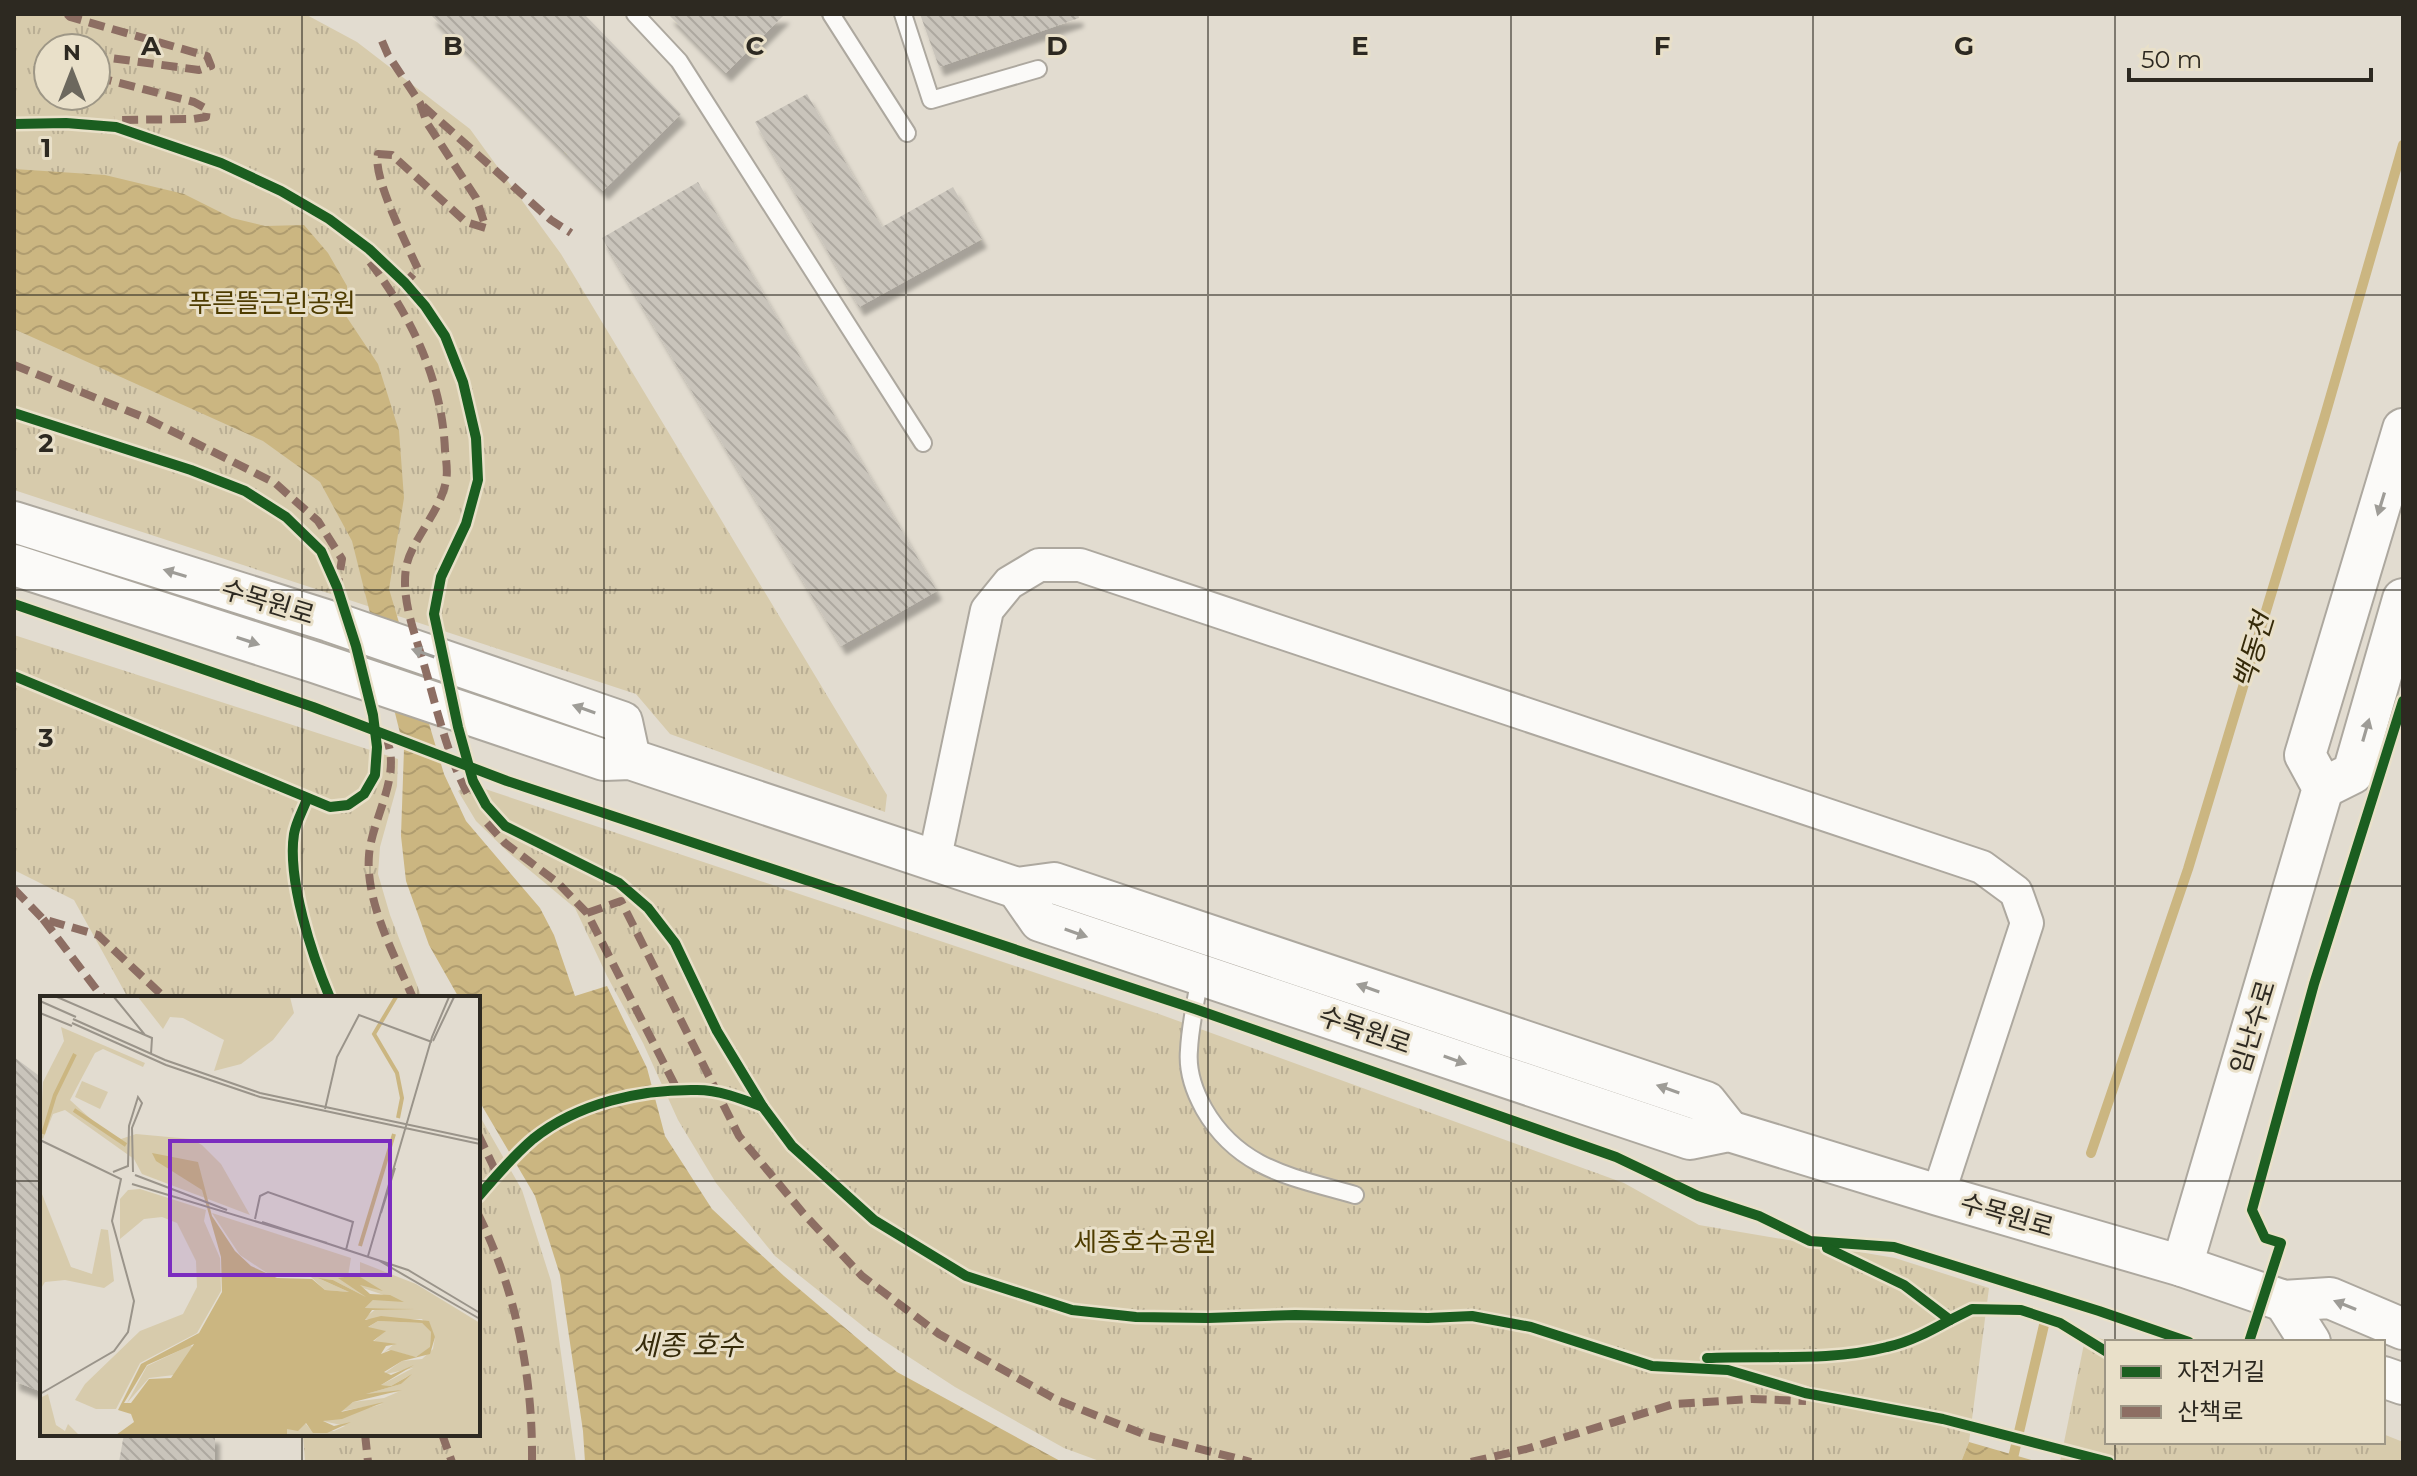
<svg xmlns="http://www.w3.org/2000/svg" width="2417" height="1476" viewBox="0 0 2417 1476" font-family="Montserrat,'Noto Sans KR',sans-serif">
<style>
.park{fill:url(#park-tufts);fill-rule:evenodd}
.water{fill:url(#water-waves)}
.lines{fill:none;stroke-linecap:round;stroke-linejoin:round}
.stream{stroke:#cbb681;stroke-width:10}
.building{fill:url(#building-back-hatch);filter:url(#shadow)}
.service-casing{stroke:#ada89f;stroke-width:20}
.minor-casing{stroke:#ada89f;stroke-width:36}
.tertiary-casing{stroke:#ada89f;stroke-width:44}
.service{stroke:#fbfaf8;stroke-width:16}
.minor{stroke:#fbfaf8;stroke-width:32}
.tertiary{stroke:#fbfaf8;stroke-width:40}
.quiet{stroke:#8d6e63;stroke-width:8;stroke-dasharray:16 8;stroke-linecap:butt}
.cycleway-casing{stroke:#e9e0c9;stroke-width:15}
.cycleway{stroke:#1b5e20;stroke-width:10}
.oneway{fill:#9e9c97}
.grid{fill:none;stroke:#2d2921;stroke-width:2;stroke-opacity:0.55}
.labels{text-anchor:middle;dominant-baseline:central;stroke-width:6;stroke-linejoin:round;paint-order:stroke}
.park-label{font-size:26px;fill:#4e3c00;stroke:#e9e0c9}
.street-label{font-size:26px;fill:#2d2921;stroke:#e9e0c9}
.water-label{font-size:28px;font-style:italic;fill:#362b0a;stroke:#e9e0c9}
.inset-river{fill:none;stroke:#cbb681;stroke-width:4}
.inset-road{fill:none;stroke:#9a948a;stroke-width:2}
.view{fill:#7b2cbf;fill-opacity:0.15;stroke:#7b2cbf;stroke-width:4}
.inset-edge{fill:none;stroke:#2d2921;stroke-width:4}
.grid-label{font-size:26px;text-anchor:middle;font-weight:bold;fill:#2d2921;stroke:#e9e0c9;stroke-width:6;stroke-linejoin:round;paint-order:stroke}
</style>
<defs>
<pattern id="park-tufts" width="24" height="20" patternUnits="userSpaceOnUse" patternTransform="scale(2)"><rect width="24" height="20" fill="#d7cbac"/><path d="M3 7l-1-3M5 7V3M7 7l1-3M15 17l-1-3M17 17v-4M19 17l1-3" fill="none" stroke="#b9ae94"/></pattern>
<pattern id="water-waves" width="16" height="10" patternUnits="userSpaceOnUse" patternTransform="scale(2)"><rect width="16" height="10" fill="#cbb681"/><path d="M0 5q4-4 8 0t8 0" fill="none" stroke="#af9c6f"/></pattern>
<pattern id="building-back-hatch" width="6" height="6" patternUnits="userSpaceOnUse" patternTransform="scale(2)"><rect width="6" height="6" fill="#c9c4bb"/><path d="M-1 5l2 2M0 0l6 6M5-1l2 2" fill="none" stroke="#ada8a0"/></pattern>
<filter id="shadow"><feDropShadow dx="5" dy="9" stdDeviation="2" flood-color="#0004"/></filter>
</defs>
<rect width="100%" height="100%" fill="#e2dcd0"/>
<!-- park -->
<g class="park">
<path d="M14,14H305L357,42L470,129L561,254L887,795L885,812L670,734L636,694L14,490ZM48,48H96V96H48Z"/>
<path d="M14,635L398,759L397,786L380,847L378,874L390,915L422,998H128L74,900L14,870Z"/>
<path d="M470,784L1159,1014L1624,1183L1699,1225L1895,1258L1989,1288L1969,1442L1961,1462H1102L1064,1448L955,1387L869,1331L775,1256L716,1183L678,1120L643,1043L607,976L575,908L509,853L476,821L458,791Z"/>
<path d="M478,1113L522,1190L551,1281L576,1462H305L303,1434H478Z"/>
<path d="M2086,1334L2111,1342H2107V1442H2383V1434L2403,1442V1462H2060Z"/>
</g>
<!-- water -->
<g class="water">
<path d="M14,169L105,175L184,194L232,218L265,226L304,225L328,253L347,286L346,316L378,364L399,431L404,498L389,589L444,774L466,821L540,908L554,935L575,996L607,986L647,1068L665,1136L712,1209L784,1276L897,1372L1062,1462H585L583,1431L560,1275L535,1196L478,1099V1037L480,1036L478,1031V998H459L429,945L406,881L401,836L404,749L352,541L320,482L263,441L14,329Z"/>
<path d="M1969,1442L2038,1462H1961Z"/>
</g>
<g class="lines">
<!-- stream -->
<g class="stream">
<path d="M2091,1153L2188,869L2324,419L2403,145"/>
<path d="M2012,1462L2044,1325"/>
</g>
</g>
<!-- building -->
<g class="building">
<path d="M430,14H584L681,114L603,191Z"/>
<path d="M668,14H785L726,73Z"/>
<path d="M920,14H1078L1079,18L939,67Z"/>
<path d="M807,94L882,227L953,187L982,239L859,307L755,122Z"/>
<path d="M698,182L937,591L841,646L602,238Z"/>
<path d="M14,1057L42,1078V1392L14,1381Z"/>
<path d="M124,1434H215V1462H119Z"/>
</g>
<g class="lines">
<defs>
<g id="service">
<path d="M635,14L679,61L923,443"/>
<path d="M831,14L907,133"/>
<path d="M903,14L931,100L1038,69"/>
<path d="M1200,976C1196,1001 1190,1026 1189,1050C1187,1071 1194,1091 1204,1109C1239,1170 1293,1177 1355,1195"/>
</g>
<path id="minor" d="M934,862L987,610L1009,583L1039,565H1080L1982,867L2016,892L2027,923L1938,1195"/>
<g id="tertiary">
<path d="M14,522L329,621L622,722L630,759"/>
<path d="M14,565L317,663L604,760L630,759L1017,888L1054,883L1706,1102L1729,1131"/>
<path d="M2323,788L2353,773L2403,599"/>
<path d="M1017,888L1040,921L1690,1139L1729,1131L1938,1195L2182,1266L2284,1301L2330,1298L2403,1329"/>
<path d="M2182,1266L2323,788L2305,755L2403,429"/>
<path d="M2284,1301L2310,1342"/>
<path d="M2383,1377L2403,1384"/>
</g>
</defs>
<!-- service casing -->
<use href="#service" class="service-casing"/>
<!-- minor casing -->
<use href="#minor" class="minor-casing"/>
<!-- tertiary casing -->
<use href="#tertiary" class="tertiary-casing"/>
<!-- service -->
<use href="#service" class="service"/>
<!-- minor -->
<use href="#minor" class="minor"/>
<!-- tertiary -->
<use href="#tertiary" class="tertiary"/>
<!-- quiet -->
<g class="quiet">
<path d="M67,14L70,17L207,56L211,66L199,70L96,56"/>
<path d="M382,41L388,55L420,103L427,123L476,198L486,228L466,222L392,155L378,154C372,176 407,245 418,269L405,283"/>
<path d="M96,77L194,102L207,109L206,117L193,119L114,120"/>
<path d="M423,106L551,220L571,233"/>
<path d="M370,262C412,318 442,380 445,450C446,460 448,471 446,481C441,511 410,542 406,568C401,602 416,636 425,668C438,713 448,759 471,800"/>
<path d="M14,365L148,419L275,483L318,521L342,559L338,583"/>
<path d="M384,734C405,772 372,817 369,855C365,902 395,956 413,998"/>
<path d="M487,823L505,843L558,883L587,913L678,1091"/>
<path d="M14,889L43,919L98,935L165,998"/>
<path d="M587,913L621,901L739,1136L803,1213L862,1276L939,1334L1057,1400L1146,1435L1251,1462"/>
<path d="M43,919L103,998"/>
<path d="M478,1134L497,1174"/>
<path d="M478,1214C516,1290 533,1377 532,1462"/>
<path d="M365,1434L368,1462"/>
<path d="M442,1434L452,1462"/>
<path d="M1471,1462L1526,1449L1674,1404L1752,1399L1806,1401"/>
</g>
<defs>
<g id="cycleway">
<path d="M14,124L66,123L116,127L221,163L281,191L329,219L369,249L405,283L425,306L445,336L463,382L476,438L478,480L466,524L441,577L434,614L458,727L473,781L486,805L505,826L619,883L648,908L675,943L717,1031L763,1107L792,1146L874,1220L966,1276L1072,1310L1136,1317L1208,1318L1295,1315L1428,1318L1472,1316L1531,1327L1652,1366L1728,1370L1805,1393L1943,1419L2109,1462"/>
<path d="M14,413L191,470L245,491L286,517L321,551L337,587L356,646L373,715L377,747L375,775L364,794L348,805L330,807L14,676"/>
<path d="M14,604L313,707L507,781L1195,1009L1616,1157L1698,1196L1759,1216L1810,1241L1894,1247L2099,1311L2189,1342"/>
<path d="M307,799C303,810 296,822 294,834C287,880 312,955 330,998"/>
<path d="M478,1197C495,1177 513,1156 533,1139C578,1103 641,1089 697,1090C719,1090 742,1099 763,1107"/>
<path d="M1950,1320L1972,1309L2021,1310L2060,1323L2107,1352"/>
<path d="M2249,1342L2281,1243L2265,1238L2252,1210L2314,984L2403,701"/>
<path d="M1707,1358C1767,1355 1829,1362 1887,1347C1910,1342 1930,1331 1950,1320L1904,1285L1827,1248"/>
</g>
</defs>
<!-- cycleway casing -->
<use href="#cycleway" class="cycleway-casing"/>
<!-- cycleway -->
<use href="#cycleway" class="cycleway"/>
</g>
<!-- one-way arrows -->
<defs><path id="oneway-solid" d="M-6-.8H1V-3.2L6.5 0L1 3.2V.8H-6Z" transform="scale(2)"/></defs>
<g class="oneway">
<use href="#oneway-solid" transform="translate(2381 504) rotate(107)"/>
<use href="#oneway-solid" transform="translate(175 573) rotate(-163)"/>
<use href="#oneway-solid" transform="translate(248 641) rotate(18)"/>
<use href="#oneway-solid" transform="translate(423 653) rotate(-161)"/>
<use href="#oneway-solid" transform="translate(584 709) rotate(-161)"/>
<use href="#oneway-solid" transform="translate(2366 730) rotate(-74)"/>
<use href="#oneway-solid" transform="translate(1076 933) rotate(19)"/>
<use href="#oneway-solid" transform="translate(1368 988) rotate(-161)"/>
<use href="#oneway-solid" transform="translate(1455 1060) rotate(19)"/>
<use href="#oneway-solid" transform="translate(1668 1089) rotate(-161)"/>
<use href="#oneway-solid" transform="translate(2345 1305) rotate(-158)"/>
</g>
<!-- grid -->
<path class="grid" d="M302,14V998M604,14V1462M906,14V1462M1208,14V1462M1511,14V1462M1813,14V1462M2115,14V1342M14,295H2403M14,590H2403M14,886H2403M14,1181H42M478,1181H2403M302,1434V1462M2115,1442V1462"/>
<g class="labels">
<!-- park labels -->
<g class="park-label">
<text x="272" y="303">푸른뜰근린공원</text>
<text x="1145" y="1242">세종호수공원</text>
</g>
<!-- street labels -->
<g class="street-label">
<text transform="translate(268 602) rotate(17)">수목원로</text>
<text transform="translate(2253 1027) rotate(-73)">임난수로</text>
<text transform="translate(1365 1030) rotate(19)">수목원로</text>
<text transform="translate(2007 1215) rotate(16)">수목원로</text>
</g>
<!-- water labels -->
<g class="water-label">
<text transform="translate(2253 651) rotate(-73)">백동천</text>
<text x="688" y="1345">세종 호수</text>
</g>
</g>
<!-- overview -->
<g transform="translate(40 996)">
<rect width="440" height="440" fill="#e2dcd0"/>
<path d="M42,85L68,96L60,113L35,101Z" fill="#d7cbac"/>
<path d="M98,1H250L254,17L233,44L201,68L174,75L184,44L143,22L130,21L123,33Z" fill="#d7cbac"/>
<path d="M21,31L105,67L103,71L63,53L55,57L30,104L65,136L81,143L96,138L151,143L162,149L181,168L210,219L102,178L94,163L25,114L13,118L3,143L0,140L3,86L24,45ZM0,193L31,271L52,278L61,233L68,234L74,285L64,292L25,284L5,286L0,294ZM100,193L166,214L164,225L180,262L181,295L157,337L100,367L76,413H56L35,404L45,388L100,335L143,318L157,291L156,265L137,227L122,221L104,223L80,243V203L88,194ZM172,217L311,262L308,280L302,282L326,301L293,284L280,283L309,296L285,294L271,281L227,277L200,259ZM320,266L376,288L440,327V439H247V433L265,427L271,434L294,435L305,430L283,425L342,408L301,415L313,406L344,402L358,396L326,398L361,388L368,380L351,390L341,389L373,372L342,379L362,365L382,363L393,353L395,341L382,323H323L336,313H373L325,312L333,304H359L320,291ZM338,325L382,327L391,336L390,352L376,361L348,354L342,358L354,348L333,346L345,335L327,332ZM151,349L153,353L134,379L109,382L87,407L107,370ZM8,398L16,429L25,435L28,428L39,439H0V402Z" fill="#d7cbac"/>
<path d="M112,157L158,166L172,220L195,255L211,270L237,282L272,283L285,294L309,296L278,282L293,284L326,301L298,282L317,279L343,295L320,289L330,298L350,299L364,306L333,304L325,312L375,313L332,314L325,324L341,320L389,325L395,341L390,358L362,365L344,376L351,379L374,369L341,389L351,390L372,378L361,388L326,398L362,394L313,406L301,416L344,406L302,423L283,425L294,430L311,426L287,437H273L266,427L258,435L247,433V439H76L94,426L91,418L78,414L101,368L159,337L182,296L181,261L162,194L116,165ZM338,325L382,327L391,336L390,351L376,361L351,354L341,358L346,350L357,348L333,345L346,335L328,331ZM154,348L131,382L109,383L91,407H84L107,369Z" fill="#cbb681" fill-rule="evenodd"/>
<path class="inset-river" d="M356,1L334,38L357,77L362,102L358,122M34,114L86,149M3,138L15,99L35,58M320,250L354,138"/>
<path class="inset-road" d="M17,1L112,42L111,58M74,1L105,39M0,5L36,21M0,17L32,30M33,23L125,64L220,97L440,144M32,27L126,69L220,101L440,148M393,45L414,1M285,113L297,61L319,19L392,46M0,144L81,183L72,225L94,305L88,336L74,355L0,398M73,176L88,170L89,130L98,101L102,107L92,132L93,176M95,179L187,214M92,188L287,247M341,217L355,172M215,223L220,200L228,196L313,226L306,254M222,226L368,274L440,317M328,260L392,41L409,1M338,264L440,323"/>
<path class="view" d="M130,145H350V279H130Z"/>
<rect width="440" height="440" class="inset-edge"/>
</g>
<g class="grid-label">
<text x="151" y="55">A</text>
<text x="453" y="55">B</text>
<text x="755" y="55">C</text>
<text x="1057" y="55">D</text>
<text x="1360" y="55">E</text>
<text x="1662" y="55">F</text>
<text x="1964" y="55">G</text>
<text x="46" y="157">1</text>
<text x="46" y="452">2</text>
<text x="46" y="747">3</text>
</g>
<!-- border -->
<rect width="2417" height="1476" fill="none" stroke="#2d2921" stroke-width="32"/>
<!-- legend -->
<rect x="2105" y="1340" width="280" height="104" fill="#e9e0c9" stroke="#9e9786" stroke-width="2"/>
<rect x="2121" y="1366" width="40" height="12" fill="#1b5e20" stroke="#9e9786" stroke-width="2"/>
<text x="2177" y="1380" font-size="24" fill="#2d2921">자전거길</text>
<rect x="2121" y="1406" width="40" height="12" fill="#8d6e63" stroke="#9e9786" stroke-width="2"/>
<text x="2177" y="1420" font-size="24" fill="#2d2921">산책로</text>
<!-- north arrow -->
<g transform="translate(72 72)"><circle r="38" fill="#e9e0c9" stroke="#9e9786" stroke-width="2"/>
<path d="M0-6L14 30L0 20L-14 30Z" fill="#6c685e"/>
<text y="-12" font-size="22" font-weight="bold" text-anchor="middle" fill="#2d2921">N</text>
</g>
<!-- scale -->
<path d="M2129 68v12h242v-12" fill="none" stroke="#2d2921" stroke-width="4"/>
<text x="2141" y="68" font-size="24" fill="#2d2921" stroke="#e9e0c9" stroke-width="6" paint-order="stroke">50 m</text>
</svg>
